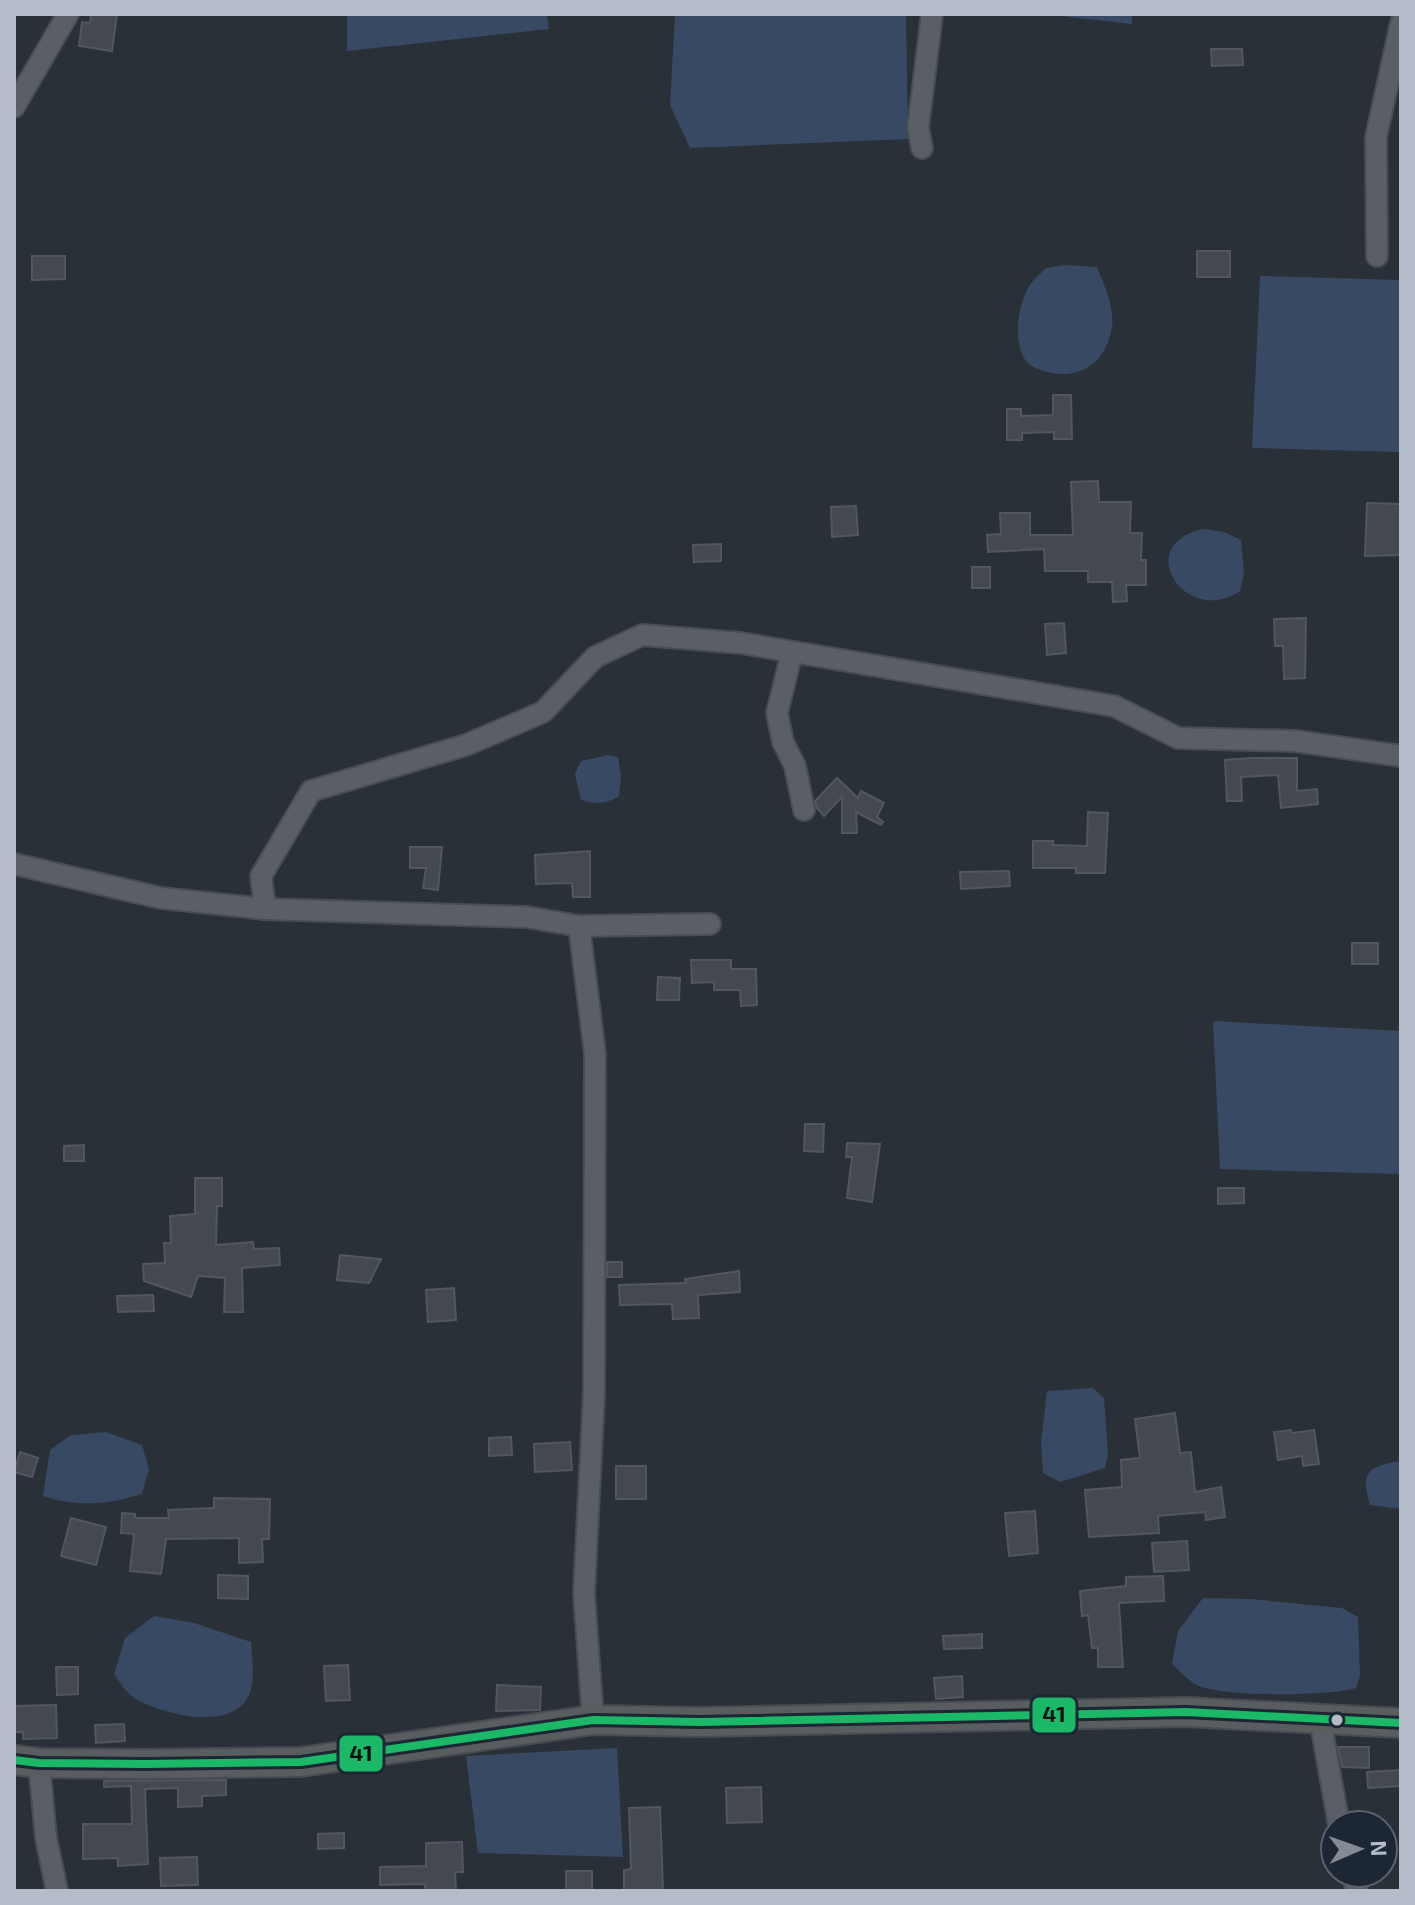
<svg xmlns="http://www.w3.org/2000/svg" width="1415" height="1905" viewBox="0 0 1415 1905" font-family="'Exo 2',sans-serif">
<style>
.water{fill:#384963}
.building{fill:#444950;stroke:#52575f;stroke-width:2}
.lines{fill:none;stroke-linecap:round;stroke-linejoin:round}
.minor-casing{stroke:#484c53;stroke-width:24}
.highway-casing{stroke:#474c53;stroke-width:32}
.minor{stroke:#5a5e66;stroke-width:20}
.highway{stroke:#5a5d60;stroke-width:28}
.bus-1-casing{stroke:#1d2633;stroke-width:14}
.bus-1{stroke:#1ab867;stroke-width:8}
.bus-dot{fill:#b4bcc9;stroke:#1d2633;stroke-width:3}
.line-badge{stroke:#1d2633;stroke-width:3}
.pale-badge-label{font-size:22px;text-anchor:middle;font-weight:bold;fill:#111}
</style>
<rect width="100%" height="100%" fill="#2a3038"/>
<!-- water -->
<g class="water">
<path d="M347,14H547L549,29L347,51Z"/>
<path d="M675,14H906L908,139L690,148L670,105Z"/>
<path d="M1043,14H1132V24Z"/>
<path d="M1065,265L1097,267C1104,284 1115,309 1112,327C1107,360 1083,379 1051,373C1042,371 1029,367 1024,358C1013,338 1018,305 1029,286C1034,279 1041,273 1046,268Z"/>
<path d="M1260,276L1401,280V452L1252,448Z"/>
<path d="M1204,529L1224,532L1241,540L1244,573L1240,591C1186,628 1130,544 1204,529Z"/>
<path d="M608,755L618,757L621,777L619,796C607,804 595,804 581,800L575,774L581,761Z"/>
<path d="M1213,1021L1401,1031V1174L1220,1169Z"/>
<path d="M1093,1388L1104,1398L1108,1454L1105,1468L1060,1482L1043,1473L1041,1442L1047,1391Z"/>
<path d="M106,1432L142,1445L149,1469L142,1494C107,1505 77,1507 43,1496L50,1450L71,1435Z"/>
<path d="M1393,1462H1401V1509L1370,1505C1362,1477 1364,1468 1393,1462Z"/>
<path d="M1203,1598L1251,1599L1342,1608L1358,1617L1360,1675L1356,1688C1329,1696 1219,1698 1195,1684C1187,1680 1179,1670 1172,1664L1178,1631Z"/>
<path d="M154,1616L194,1623L251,1642C252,1658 256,1682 248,1697C230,1732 161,1714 134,1698C126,1693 120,1682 114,1674L125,1638Z"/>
<path d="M617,1748L623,1857L478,1853L466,1756Z"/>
</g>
<!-- building -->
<g class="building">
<path d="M91,14H117L112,51L79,46L82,22L90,23Z"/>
<path d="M1211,49H1242L1243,65L1212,66Z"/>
<rect x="1197" y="251" width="33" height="26"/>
<path d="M32,256H65V279L32,280Z"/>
<path d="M1053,395H1071L1072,439H1054V432L1022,433V440H1007V409H1021V416L1053,415Z"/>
<path d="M1098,481L1099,502H1131L1130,533H1142L1141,560H1146V585H1126L1127,601L1113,602L1112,582H1088V571H1045L1044,549L988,552L987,535L1001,534L1000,513H1030V535H1073L1071,482Z"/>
<path d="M1367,503L1401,504V555L1365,556Z"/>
<path d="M856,506L858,535L832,537L831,507Z"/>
<path d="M721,544V561L694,562L693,545Z"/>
<rect x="972" y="567" width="18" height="21"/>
<path d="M1306,618L1305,678L1284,679L1283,646H1275L1274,619Z"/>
<path d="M1064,623L1066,653L1047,655L1045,624Z"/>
<path d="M1251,758H1297V791L1317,789L1318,804L1281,808L1278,775L1241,777L1242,801H1227L1225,760Z"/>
<path d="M837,778L858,798L861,791L884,803L877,817L883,822L881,825L856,812L857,833H842V797L824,816L817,808L815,801Z"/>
<path d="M1088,812L1108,813L1105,873H1076V868H1033V841H1053V845L1087,846Z"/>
<path d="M410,847H442L438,890L423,888L426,868H410Z"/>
<path d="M590,851V897H573L572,883L536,884L535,855Z"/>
<path d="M1009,871L1010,886L961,889L960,872Z"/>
<rect x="1352" y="943" width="26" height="21"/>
<path d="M691,960H731V969H756L757,1005L741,1006L740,990H714V982L692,983Z"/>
<path d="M658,977L680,978L679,1000H657Z"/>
<path d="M805,1124H824L823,1152L804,1151Z"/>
<path d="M847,1143L880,1144L872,1202L847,1198L852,1157H846Z"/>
<path d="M84,1145V1161H64V1146Z"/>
<path d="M195,1178H222V1206H217L216,1245L253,1242L254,1249L279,1248L280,1265L242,1268L243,1312H224L225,1278L198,1276L191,1297L144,1281L143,1264L165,1263L164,1243H171L170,1216L195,1214Z"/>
<path d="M1218,1188H1244V1203L1218,1204Z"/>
<path d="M340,1255L381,1259L369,1283L337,1280Z"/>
<rect x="607" y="1262" width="15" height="15"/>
<path d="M739,1271L740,1292L698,1295L699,1318L673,1319L672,1304L620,1305L619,1285L686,1283L685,1279Z"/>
<path d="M454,1288L456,1320L428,1322L426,1290Z"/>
<path d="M153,1295L154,1311L118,1312L117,1296Z"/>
<path d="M1175,1413L1180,1453L1191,1452L1195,1492L1221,1487L1225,1517L1206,1520L1205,1512L1158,1516L1159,1533L1089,1537L1085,1490L1122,1487L1121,1460L1140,1458L1135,1419Z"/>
<path d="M1291,1430L1292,1433L1314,1430L1319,1464L1303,1466L1302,1456L1278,1460L1274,1432Z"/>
<path d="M511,1437L512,1455L489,1456V1438Z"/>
<path d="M570,1442L572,1470L535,1472L534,1444Z"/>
<path d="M20,1452L38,1458L32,1477L14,1472Z"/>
<rect x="616" y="1466" width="30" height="33"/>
<path d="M214,1498L270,1499L269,1539H262L263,1562L239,1563V1538L166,1539L161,1574L130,1571L134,1534L121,1533L122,1513L135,1514V1518H169L168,1510L214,1508Z"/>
<path d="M1035,1511L1038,1553L1009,1556L1005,1513Z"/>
<path d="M71,1518L106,1527L96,1565L61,1556Z"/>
<path d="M1187,1541L1189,1570L1154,1572L1152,1543Z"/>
<path d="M218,1575L248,1576V1599L218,1598Z"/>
<path d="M1163,1576L1164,1601L1119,1603L1123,1667H1098V1648H1092L1088,1615L1082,1616L1080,1591L1126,1586V1577Z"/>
<path d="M982,1634V1648L944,1649L943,1636Z"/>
<path d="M348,1665L350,1700L326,1701L324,1666Z"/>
<path d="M56,1667H78V1694L57,1695Z"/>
<path d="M962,1676L963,1697L936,1699L934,1678Z"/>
<path d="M497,1685L541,1687L540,1710L496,1711Z"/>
<path d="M56,1705L57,1738L23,1739V1732H14V1706Z"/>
<path d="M124,1724L125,1741L96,1743L95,1725Z"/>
<path d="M1338,1747H1369V1768L1342,1767Z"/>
<path d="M1401,1770V1786L1368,1788L1367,1772Z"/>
<path d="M226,1780V1795L202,1796V1806L178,1807V1788L145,1789L148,1864L118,1866V1858L83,1859V1824H132L131,1786L104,1787V1781Z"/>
<path d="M761,1787L762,1822L727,1823L726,1788Z"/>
<path d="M660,1807L663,1891H624V1870L631,1869L629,1808Z"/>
<path d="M344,1833V1848L318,1849V1834Z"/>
<path d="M462,1842L463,1872H455L456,1891H425V1884L380,1885V1867L426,1866V1843Z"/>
<path d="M197,1857L198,1885L161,1886L160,1858Z"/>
<rect x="566" y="1871" width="26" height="20"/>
</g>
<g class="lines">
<defs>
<g id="minor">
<path d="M14,107L68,14"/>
<path d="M922,148L918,128L932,14"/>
<path d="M1377,256L1376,137L1401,23"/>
<path d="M792,652L777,713L783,742L795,766L804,810"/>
<path d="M14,864L161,898L265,909L527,917L579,926L710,924"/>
<path d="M265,909L261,876L311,791L466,745L543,712L595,657L642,635L741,643L1114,706L1178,738L1295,741L1401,756"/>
<path d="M579,926L595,1054L594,1393L584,1593L593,1720"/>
<path d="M1320,1719L1339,1825"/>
<path d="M39,1763L46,1838L57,1891"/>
<path d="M1352,1873L1357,1891"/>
</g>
<path id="highway" d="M14,1760L39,1763L145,1764L301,1762L593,1720L700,1722L1186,1712L1401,1723"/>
</defs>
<!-- minor casing -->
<use href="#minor" class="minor-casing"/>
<!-- highway casing -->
<use href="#highway" class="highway-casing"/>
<!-- minor -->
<use href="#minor" class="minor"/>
<!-- highway -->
<use href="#highway" class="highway"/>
<defs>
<path id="bus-1" d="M14,1760L39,1763L145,1764L301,1762L593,1720L700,1722L1186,1712L1401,1723"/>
</defs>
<!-- bus-1 casing -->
<use href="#bus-1" class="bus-1-casing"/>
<!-- bus-1 -->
<use href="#bus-1" class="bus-1"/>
</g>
<!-- markers -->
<circle class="bus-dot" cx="1337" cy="1720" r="7"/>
<g class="line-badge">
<rect x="1031" y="1696" width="46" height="38" rx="8" fill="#1ab867"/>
<rect x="338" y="1734" width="46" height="39" rx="8" fill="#1ab867"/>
</g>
<g class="pale-badge-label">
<text x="1054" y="1722">41</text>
<text x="361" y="1761">41</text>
</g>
<!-- border -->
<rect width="1415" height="1905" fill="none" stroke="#b4bcc9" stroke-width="32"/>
<!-- north arrow -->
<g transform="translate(1359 1849) rotate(88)"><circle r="38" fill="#1d2633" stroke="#59626f" stroke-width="2"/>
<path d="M0-6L14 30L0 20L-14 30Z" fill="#848b96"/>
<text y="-12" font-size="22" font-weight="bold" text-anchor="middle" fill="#b4bcc9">N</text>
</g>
</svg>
